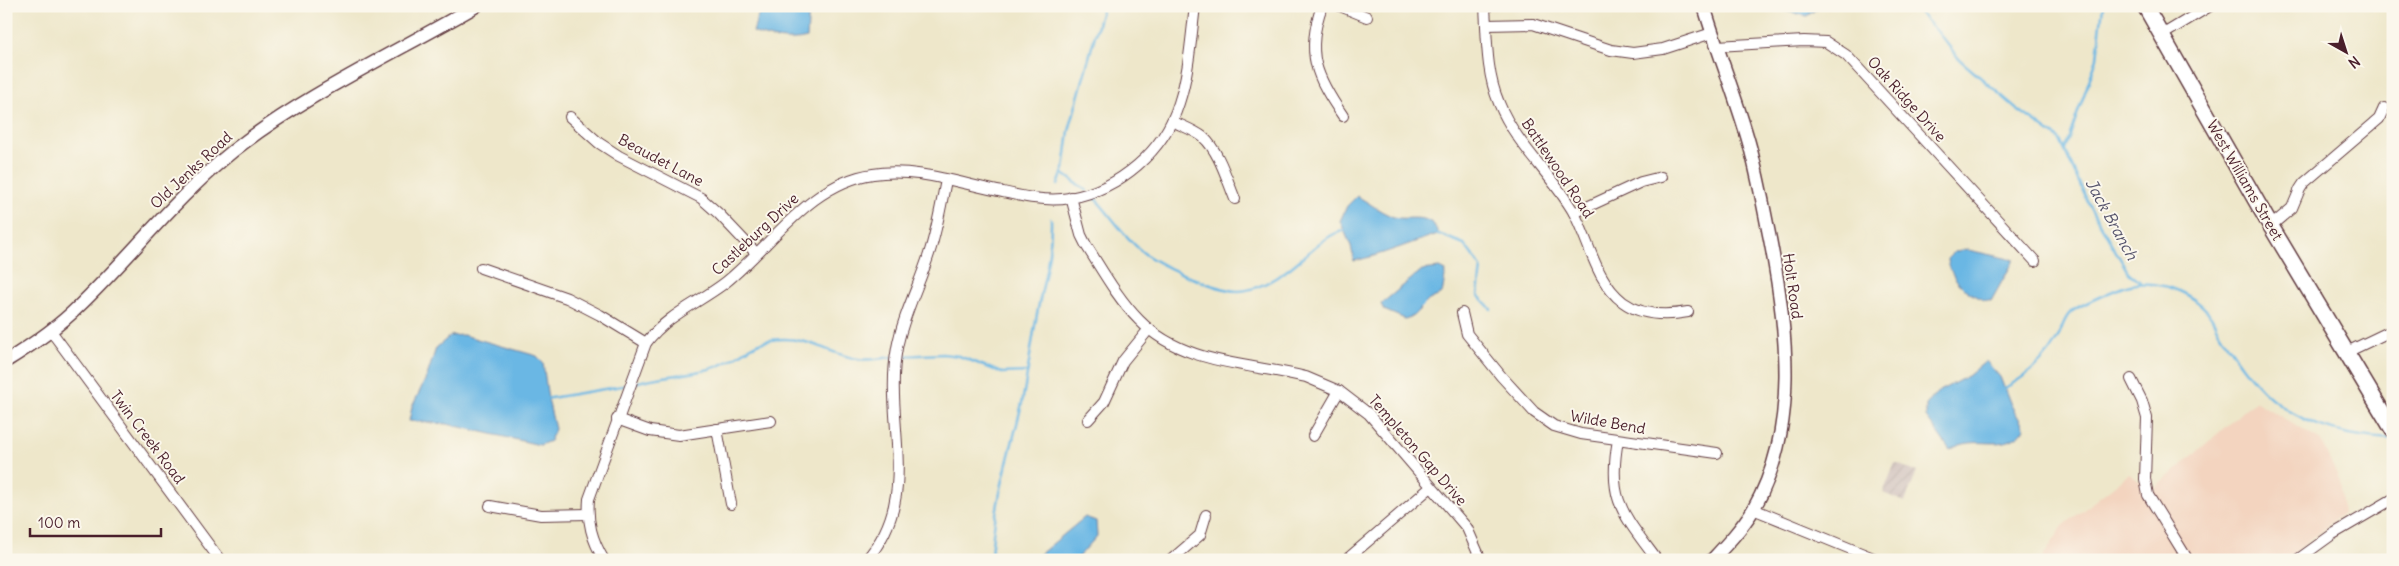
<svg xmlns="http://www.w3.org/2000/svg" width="2399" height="566" viewBox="0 0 2399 566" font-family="Delius,sans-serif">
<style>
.built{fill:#f3d4bf}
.industrial{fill:url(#industrial-furrows)}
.water{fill:#6bb7e4;stroke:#5a6b88}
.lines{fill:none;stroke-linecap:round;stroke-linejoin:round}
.stream{stroke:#6bb7e4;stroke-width:2.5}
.minor-casing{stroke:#633d43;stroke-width:12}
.tertiary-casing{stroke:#633d43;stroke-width:15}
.primary-casing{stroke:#633d43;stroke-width:18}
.minor{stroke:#fff;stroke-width:10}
.tertiary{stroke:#fff;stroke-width:12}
.primary{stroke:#fff;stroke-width:15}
.labels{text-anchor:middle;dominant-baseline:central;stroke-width:4;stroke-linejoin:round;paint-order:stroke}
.street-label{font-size:15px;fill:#4a1f2b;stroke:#fbf7ec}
.water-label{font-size:16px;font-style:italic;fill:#56546c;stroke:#fbf7ec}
</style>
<defs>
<pattern id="industrial-furrows" width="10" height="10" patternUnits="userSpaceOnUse" patternTransform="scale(1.25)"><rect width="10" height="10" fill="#cfc0bb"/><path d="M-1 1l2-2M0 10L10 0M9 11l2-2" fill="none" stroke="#b3a5a1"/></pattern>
</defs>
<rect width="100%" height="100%" fill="#fbf7ec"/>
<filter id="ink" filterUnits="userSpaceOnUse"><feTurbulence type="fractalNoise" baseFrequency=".02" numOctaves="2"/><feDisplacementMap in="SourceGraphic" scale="10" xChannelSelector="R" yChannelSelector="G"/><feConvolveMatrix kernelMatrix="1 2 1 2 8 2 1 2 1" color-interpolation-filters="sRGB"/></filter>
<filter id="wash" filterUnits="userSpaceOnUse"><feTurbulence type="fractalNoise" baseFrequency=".0096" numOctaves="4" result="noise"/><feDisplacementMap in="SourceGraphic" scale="20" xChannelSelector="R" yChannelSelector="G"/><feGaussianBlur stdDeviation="1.12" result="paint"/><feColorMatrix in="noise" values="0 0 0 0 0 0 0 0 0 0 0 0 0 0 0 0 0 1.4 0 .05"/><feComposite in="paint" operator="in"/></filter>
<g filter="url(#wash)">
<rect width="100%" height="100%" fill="#eee7ca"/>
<!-- built -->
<path class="built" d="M2255,401L2321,441L2340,481L2343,513L2286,560H2041L2063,526L2129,474L2153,490Z"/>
<!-- industrial -->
<path class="industrial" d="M1895,463L1917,472L1905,502L1883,493Z"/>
<!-- water -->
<g class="water">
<path d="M761,6H809L807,38C789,43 770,39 753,32Z"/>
<path d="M1779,6H1820L1807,16L1781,10Z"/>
<path d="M1357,196C1368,202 1379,211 1391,216C1406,223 1431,209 1438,234C1410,243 1382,255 1354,261L1351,246L1340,221L1347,206Z"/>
<path d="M1968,250L2014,260L1991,301C1972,300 1948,278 1948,258L1955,251Z"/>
<path d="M1440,268L1446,271L1442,294L1429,300L1413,316L1405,319L1384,310L1381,304L1422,270Z"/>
<path d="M463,335L537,356L543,363L548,399L555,429L550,441L540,445L447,424L409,421L412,407L427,376L436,348L450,336Z"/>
<path d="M1986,361L2000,377L2011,405L2025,429C2004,456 1976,432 1950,450L1926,417V405L1939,391L1968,376Z"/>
<path d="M1085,517L1096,521L1097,536L1076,560H1038L1039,555Z"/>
</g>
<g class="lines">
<!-- stream -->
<g class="stream">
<path d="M1913,6L1936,30L1960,60L2016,108L2060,140L2091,209L2128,272L2140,282"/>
<path d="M2065,149L2097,58L2103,6"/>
<path d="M1062,173L1087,191"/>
<path d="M1058,185L1064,169L1069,131L1103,6"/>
<path d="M1091,194C1110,213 1124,238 1145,254C1163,267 1216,290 1237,291C1254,291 1270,282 1283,273C1304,260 1321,235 1346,230"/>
<path d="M1436,233L1464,244L1481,267L1478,295L1491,309"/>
<path d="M898,356L943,354L959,356L1002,373L1028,372"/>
<path d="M635,383C666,373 700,377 729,361C750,349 757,339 784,339C811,339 833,355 858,359C870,361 881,358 892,357"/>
<path d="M2003,389C2026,377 2045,362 2057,339C2062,330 2063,319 2071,312C2078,306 2108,293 2118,289C2147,276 2187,288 2208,312C2213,318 2216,327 2221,335C2237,360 2255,387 2279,404C2313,429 2351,437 2393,439"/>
<path d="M545,399L628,385"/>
<path d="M991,560C993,506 1010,455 1022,403C1028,372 1032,340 1038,309C1044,279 1052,251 1051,219"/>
</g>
</g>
</g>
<g filter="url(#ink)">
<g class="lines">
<defs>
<g id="minor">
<path d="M1322,6C1305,53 1316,77 1343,116"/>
<path d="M1340,6L1367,17"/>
<path d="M1485,6C1487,39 1486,73 1499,103C1516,145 1552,174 1574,213C1589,241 1596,282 1623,302C1642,316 1666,316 1688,312"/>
<path d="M1486,25L1533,24L1611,50L1633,53L1663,49L1712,33"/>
<path d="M2162,35L2210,6"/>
<path d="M1717,46L1804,41L1826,42L1846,55L2035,261"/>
<path d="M570,117L599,143L619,156L701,198L719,214L756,253"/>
<path d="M1172,121C1182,126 1194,130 1203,137C1219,151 1227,180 1235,199"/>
<path d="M1071,197L1081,235L1086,245C1102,270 1118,299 1139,320C1183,365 1249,363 1306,377L1339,391L1369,414L1467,528L1481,560"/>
<path d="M1574,213L1641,182L1661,177"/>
<path d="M2272,225L2292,208L2300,189L2304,183L2379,119L2384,108"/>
<path d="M481,268L567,298L600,315L646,343"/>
<path d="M1462,313L1467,334L1501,376L1534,412L1554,426L1581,434L1717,453"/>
<path d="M51,331L220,560"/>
<path d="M2347,352L2393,330"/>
<path d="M2131,379L2142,401L2147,418L2145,479L2148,495L2188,560"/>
<path d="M617,419L650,431L679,435L771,421"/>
<path d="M1088,420L1104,402L1123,361L1149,329"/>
<path d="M717,429L731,504"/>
<path d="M1313,436L1339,391"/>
<path d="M1618,440C1607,500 1623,514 1657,560"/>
<path d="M490,506L541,515L588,514"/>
<path d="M1753,509L1878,560"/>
<path d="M604,560C592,540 587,522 589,499L646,343C668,314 699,303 726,282C773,244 810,183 873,174C916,167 961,184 1003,192C1025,197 1048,202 1070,198C1120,189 1164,151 1179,103C1189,73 1191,38 1195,6"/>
<path d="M866,560C923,496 883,421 897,348C903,315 919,286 929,254C937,230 941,205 946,180"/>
<path d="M1171,560L1200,535L1206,515"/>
<path d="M1346,560L1431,487"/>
<path d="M2297,560L2333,534L2393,499"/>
</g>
<g id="tertiary">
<path d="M1704,6C1717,50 1734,92 1747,136C1757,169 1763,205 1770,239C1787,327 1800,429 1753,510C1742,528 1727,544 1712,560"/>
<path d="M6,361C32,345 57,328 78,307C131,256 176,197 233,151C304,95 397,52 476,6"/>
</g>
<path id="primary" d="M2145,6L2266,218L2393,430"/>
</defs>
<!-- minor casing -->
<use href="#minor" class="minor-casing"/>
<!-- tertiary casing -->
<use href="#tertiary" class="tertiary-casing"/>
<!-- primary casing -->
<use href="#primary" class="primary-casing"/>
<!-- minor -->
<use href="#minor" class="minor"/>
<!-- tertiary -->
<use href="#tertiary" class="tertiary"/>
<!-- primary -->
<use href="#primary" class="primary"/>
</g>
</g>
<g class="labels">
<!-- street labels -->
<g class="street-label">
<text transform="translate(1907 99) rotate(48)">Oak Ridge Drive</text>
<text transform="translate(661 160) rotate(28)">Beaudet Lane</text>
<text transform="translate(1558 168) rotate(56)">Battlewood Road</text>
<text transform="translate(191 170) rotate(-43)">Old Jenks Road</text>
<text transform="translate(2245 180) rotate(60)">West Williams Street</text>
<text transform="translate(755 234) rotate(-43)">Castleburg Drive</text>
<text transform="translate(1793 286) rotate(82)">Holt Road</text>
<text transform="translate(1608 422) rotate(10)">Wilde Bend</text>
<text transform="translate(148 437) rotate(53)">Twin Creek Road</text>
<text transform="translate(1418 450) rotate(49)">Templeton Gap Drive</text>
</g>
<!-- water labels -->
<g class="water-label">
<text transform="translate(2112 219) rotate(61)">Jack Branch</text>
</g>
</g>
<!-- margin -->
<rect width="2399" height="566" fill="none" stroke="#fbf7ec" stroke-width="25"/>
<!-- north arrow -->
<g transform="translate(2346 52) rotate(141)" stroke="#fbf7ec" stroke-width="4" paint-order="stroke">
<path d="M0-4L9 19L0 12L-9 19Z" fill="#4a1f2b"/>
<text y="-8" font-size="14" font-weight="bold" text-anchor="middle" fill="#4a1f2b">N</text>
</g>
<!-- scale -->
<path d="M30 528v8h131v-8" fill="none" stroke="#4a1f2b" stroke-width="2.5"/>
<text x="38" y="528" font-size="15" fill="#4a1f2b" stroke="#fbf7ec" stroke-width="4" paint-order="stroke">100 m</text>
</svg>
